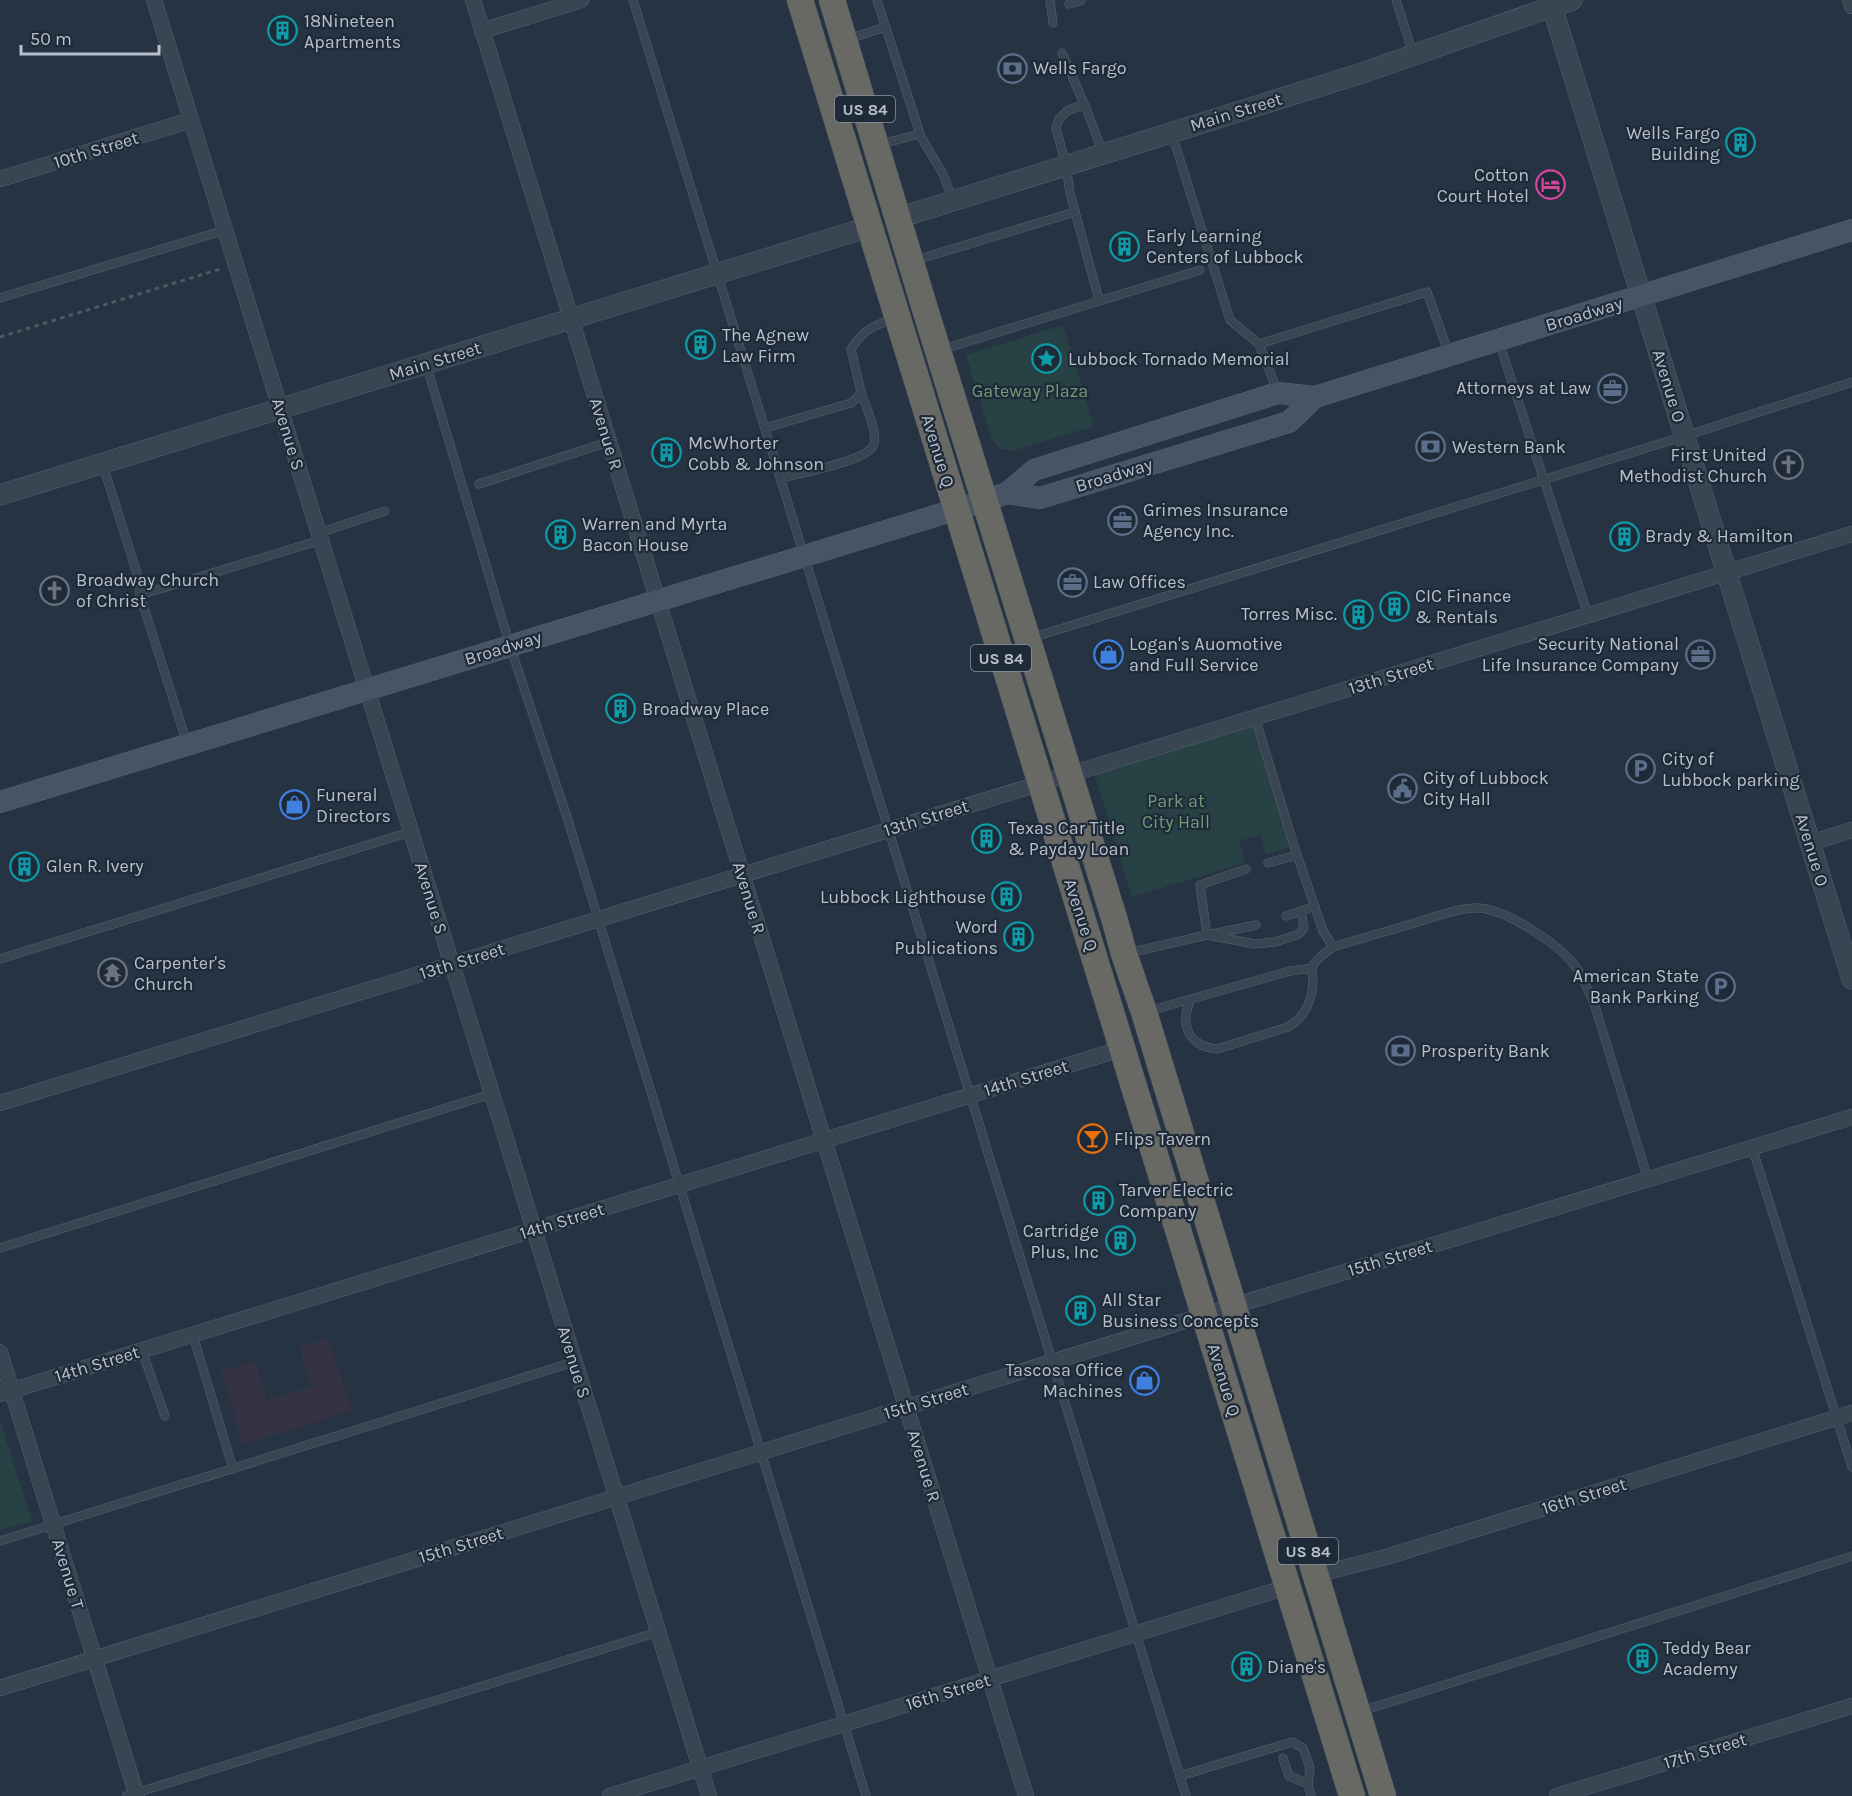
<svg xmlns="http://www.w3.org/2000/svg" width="1852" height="1796" viewBox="0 0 1852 1796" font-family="Karla,sans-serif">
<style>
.medical{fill:#343243}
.green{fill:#284144}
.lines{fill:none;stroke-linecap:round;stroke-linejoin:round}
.service-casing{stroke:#586370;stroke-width:9}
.minor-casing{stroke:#586370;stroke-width:16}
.tertiary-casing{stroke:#586370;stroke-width:21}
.secondary-casing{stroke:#586370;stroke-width:22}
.trunk-casing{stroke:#45505d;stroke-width:27}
.path{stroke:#465e60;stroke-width:3;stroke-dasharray:4.5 4.5;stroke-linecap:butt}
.service{stroke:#3a4553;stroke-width:8}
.minor{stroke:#3a4553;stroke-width:15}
.tertiary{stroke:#3a4553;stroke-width:20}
.secondary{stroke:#485466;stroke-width:21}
.trunk{stroke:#686865;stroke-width:26}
.labels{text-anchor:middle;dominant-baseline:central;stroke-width:4.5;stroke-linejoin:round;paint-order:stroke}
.shield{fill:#1f2a38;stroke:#8993a0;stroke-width:1.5}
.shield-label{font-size:16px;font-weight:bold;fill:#b7c0cc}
.poi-label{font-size:18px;fill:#b7c0cc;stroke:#1f2a38;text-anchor:start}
.street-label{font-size:18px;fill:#b7c0cc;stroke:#1f2a38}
.park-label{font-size:18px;fill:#6e9e78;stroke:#1f2a38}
</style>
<rect width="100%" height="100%" fill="#263343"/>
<!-- medical -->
<path class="medical" d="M329,1338L352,1411L243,1444L221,1371L255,1361L267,1400L311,1387L299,1347Z"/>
<!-- green -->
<g class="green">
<path d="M1063,325L1094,426L1013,451L1001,449L992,440L966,355Z"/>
<path d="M1255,717L1294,846L1266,855L1260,835L1239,841L1245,863L1132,897L1092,766Z"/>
<path d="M0,1421L32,1521L0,1530Z"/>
</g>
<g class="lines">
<defs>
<g id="service">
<path d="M633,0L1186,1796"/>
<path d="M877,0L921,137L943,174L953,200"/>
<path d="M1050,0L1053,23"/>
<path d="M1396,0L1413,53"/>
<path d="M1069,4L1082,0"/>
<path d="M848,39L886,27"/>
<path d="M1062,53L1086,108"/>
<path d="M1172,134L1230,320L1259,344L1278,393"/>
<path d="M881,144L920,134"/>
<path d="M916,260L1075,212"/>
<path d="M0,298L225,230"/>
<path d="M1099,300L1070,193L1066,166L1056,128L1059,119L1067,111L1079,106L1086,108L1103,153"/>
<path d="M1499,342L1588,615"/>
<path d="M1259,344L1427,292L1449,354"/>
<path d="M940,350L1200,270"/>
<path d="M426,364L510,646L568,820L866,1796"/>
<path d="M765,428L851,403L857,398L861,392L851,349C863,330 873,326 893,319"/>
<path d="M103,465L140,583V595L187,743"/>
<path d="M781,478C798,474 866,461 873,446C879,433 865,405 861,392"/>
<path d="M479,484L608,442"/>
<path d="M319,533L385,511"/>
<path d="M140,595L321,540"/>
<path d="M1031,638L1685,436L1852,382"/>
<path d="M1255,717L1294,846L1323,931L1333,947"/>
<path d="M1268,863L1297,855"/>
<path d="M1246,869L1200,885L1207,935L1256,925"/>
<path d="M1286,916L1301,911"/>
<path d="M1128,953L1207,935L1255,944L1275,942L1299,934L1304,928L1301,911L1315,906"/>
<path d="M0,959L410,832"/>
<path d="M1312,968L1290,971L1191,999C1179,1024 1188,1046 1217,1049L1288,1027C1305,1017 1312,1002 1313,982C1313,978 1311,971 1312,968C1315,959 1327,952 1333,947C1362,938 1392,930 1421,921C1438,916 1461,907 1479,908C1507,910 1559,944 1575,966C1583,978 1588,990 1594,1003L1648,1179"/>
<path d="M1149,1011L1191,999"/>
<path d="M1752,1147L1852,1467"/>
<path d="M0,1248L491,1094"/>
<path d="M193,1335L233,1469"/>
<path d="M142,1351L165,1416"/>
<path d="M0,1541L574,1362"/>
<path d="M1362,1711L1852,1556"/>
<path d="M1283,1758L1289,1776L1308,1784"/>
<path d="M1180,1776L1292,1742L1303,1748L1310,1768L1308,1784L1311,1796"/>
<path d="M126,1796L658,1632"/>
</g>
<g id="minor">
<path d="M154,0L709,1796"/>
<path d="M473,0L1026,1796"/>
<path d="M1850,0L1852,6"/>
<path d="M482,31L581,0"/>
<path d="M0,179L191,120"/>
<path d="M1810,843L1852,830"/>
<path d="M0,1103L1852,534"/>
<path d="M0,1352L137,1796"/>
<path d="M0,1394L1124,1048"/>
<path d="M1315,1575L1386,1557L1852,1413"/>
<path d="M0,1688L1204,1315L1852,1117"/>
<path d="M610,1796L1287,1587"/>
<path d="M1557,1796L1852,1706"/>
</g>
<g id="tertiary">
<path d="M1550,0L1852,979"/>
<path d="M898,218L1359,74L1572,0"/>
<path d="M0,495L869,227"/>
</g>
<g id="secondary">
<path d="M1007,493L1040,498L1289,422L1315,397"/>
<path d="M0,802L984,501L1007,493L1034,470L1278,393L1315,397L1852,230"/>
</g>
<g id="trunk">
<path d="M800,0C983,599 1169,1197 1352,1796"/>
<path d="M832,0L925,309L1115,921L1124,954L1144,1012L1383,1796"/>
</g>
</defs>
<!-- service casing -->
<use href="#service" class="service-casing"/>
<!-- minor casing -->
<use href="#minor" class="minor-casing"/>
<!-- tertiary casing -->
<use href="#tertiary" class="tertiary-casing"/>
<!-- secondary casing -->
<use href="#secondary" class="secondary-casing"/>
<!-- trunk casing -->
<use href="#trunk" class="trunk-casing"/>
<!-- path -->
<path class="path" d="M0,337L220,269"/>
<!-- service -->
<use href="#service" class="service"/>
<!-- minor -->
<use href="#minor" class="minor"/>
<!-- tertiary -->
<use href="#tertiary" class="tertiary"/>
<!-- secondary -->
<use href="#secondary" class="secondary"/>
<!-- trunk -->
<use href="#trunk" class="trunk"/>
</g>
<!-- icons -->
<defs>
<symbol id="building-ring" viewBox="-11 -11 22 22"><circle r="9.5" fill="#1f2a38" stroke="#0f9aa8" stroke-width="1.5"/><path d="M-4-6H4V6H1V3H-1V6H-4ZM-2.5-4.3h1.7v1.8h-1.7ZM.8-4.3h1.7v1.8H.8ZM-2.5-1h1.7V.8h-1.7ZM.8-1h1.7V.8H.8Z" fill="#0f9aa8"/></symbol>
<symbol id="bank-ring" viewBox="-11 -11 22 22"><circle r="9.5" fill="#1f2a38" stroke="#5c6f8a" stroke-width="1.5"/><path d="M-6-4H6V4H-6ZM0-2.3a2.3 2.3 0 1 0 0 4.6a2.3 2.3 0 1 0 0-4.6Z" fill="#5c6f8a"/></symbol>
<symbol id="hotel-ring" viewBox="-11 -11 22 22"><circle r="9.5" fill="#1f2a38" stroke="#d1479c" stroke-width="1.5"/><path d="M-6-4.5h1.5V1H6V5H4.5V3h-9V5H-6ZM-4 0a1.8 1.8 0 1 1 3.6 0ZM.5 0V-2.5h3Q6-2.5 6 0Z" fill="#d1479c"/></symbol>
<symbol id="sight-ring" viewBox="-11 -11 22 22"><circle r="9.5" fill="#1f2a38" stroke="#0f9aa8" stroke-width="1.5"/><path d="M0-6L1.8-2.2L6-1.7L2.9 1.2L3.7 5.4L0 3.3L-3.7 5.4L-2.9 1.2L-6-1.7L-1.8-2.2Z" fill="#0f9aa8"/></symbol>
<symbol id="office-ring" viewBox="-11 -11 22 22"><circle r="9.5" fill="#1f2a38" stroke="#5c6f8a" stroke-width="1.5"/><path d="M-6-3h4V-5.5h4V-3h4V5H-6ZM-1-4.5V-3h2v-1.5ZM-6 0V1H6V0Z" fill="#5c6f8a"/></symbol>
<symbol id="church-ring" viewBox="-11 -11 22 22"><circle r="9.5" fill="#1f2a38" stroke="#6b7280" stroke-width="1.5"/><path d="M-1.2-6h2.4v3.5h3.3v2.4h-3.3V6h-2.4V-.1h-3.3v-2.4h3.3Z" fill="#6b7280"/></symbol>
<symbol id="shop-ring" viewBox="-11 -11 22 22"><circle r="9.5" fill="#1f2a38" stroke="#3f7fe0" stroke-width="1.5"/><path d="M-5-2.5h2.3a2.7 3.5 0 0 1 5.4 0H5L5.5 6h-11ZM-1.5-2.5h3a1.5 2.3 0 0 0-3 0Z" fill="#3f7fe0"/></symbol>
<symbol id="parking-ring" viewBox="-11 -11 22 22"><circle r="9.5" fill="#1f2a38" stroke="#5c6f8a" stroke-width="1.5"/><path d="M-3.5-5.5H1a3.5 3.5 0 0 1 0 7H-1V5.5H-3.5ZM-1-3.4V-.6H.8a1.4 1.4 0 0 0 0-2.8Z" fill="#5c6f8a"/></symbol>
<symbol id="civic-ring" viewBox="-11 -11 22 22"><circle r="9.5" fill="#1f2a38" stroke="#5c6f8a" stroke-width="1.5"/><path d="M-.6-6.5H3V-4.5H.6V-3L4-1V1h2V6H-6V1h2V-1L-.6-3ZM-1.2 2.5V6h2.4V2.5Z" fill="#5c6f8a"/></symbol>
<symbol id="temple-ring" viewBox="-11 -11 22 22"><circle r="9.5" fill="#1f2a38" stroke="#6b7280" stroke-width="1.5"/><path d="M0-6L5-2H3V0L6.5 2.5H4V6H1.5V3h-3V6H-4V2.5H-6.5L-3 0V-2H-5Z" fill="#6b7280"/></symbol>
<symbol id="bar-ring" viewBox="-11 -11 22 22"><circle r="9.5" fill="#1f2a38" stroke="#e8710a" stroke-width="1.5"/><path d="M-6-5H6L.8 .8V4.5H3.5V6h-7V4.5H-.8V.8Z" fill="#e8710a"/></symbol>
</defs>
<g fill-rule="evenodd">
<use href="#building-ring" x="266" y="14" width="33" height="33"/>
<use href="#bank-ring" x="996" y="52" width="33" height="33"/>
<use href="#building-ring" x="1724" y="126" width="33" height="33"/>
<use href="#hotel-ring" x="1534" y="168" width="33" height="33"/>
<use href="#building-ring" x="1108" y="230" width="33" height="33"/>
<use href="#building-ring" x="684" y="328" width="33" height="33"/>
<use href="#sight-ring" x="1030" y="342" width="33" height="33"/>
<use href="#office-ring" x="1596" y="372" width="33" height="33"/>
<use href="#bank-ring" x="1414" y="430" width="33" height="33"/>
<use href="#building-ring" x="650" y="436" width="33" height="33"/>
<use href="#church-ring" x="1772" y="448" width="33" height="33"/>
<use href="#office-ring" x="1106" y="504" width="33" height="33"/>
<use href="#building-ring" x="544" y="518" width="33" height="33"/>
<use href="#building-ring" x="1608" y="520" width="33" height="33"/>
<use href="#office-ring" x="1056" y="566" width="33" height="33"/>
<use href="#church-ring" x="38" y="574" width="33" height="33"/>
<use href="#building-ring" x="1378" y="590" width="33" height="33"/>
<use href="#building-ring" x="1342" y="598" width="33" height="33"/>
<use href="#shop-ring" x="1092" y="638" width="33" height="33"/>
<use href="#office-ring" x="1684" y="638" width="33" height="33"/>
<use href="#building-ring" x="604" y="692" width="33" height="33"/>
<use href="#parking-ring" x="1624" y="752" width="33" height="33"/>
<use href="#civic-ring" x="1386" y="772" width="33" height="33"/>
<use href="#shop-ring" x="278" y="788" width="33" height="33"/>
<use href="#building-ring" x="970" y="822" width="33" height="33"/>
<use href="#building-ring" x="8" y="850" width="33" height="33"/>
<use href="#building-ring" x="990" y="880" width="33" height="33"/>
<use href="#building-ring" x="1002" y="920" width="33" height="33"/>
<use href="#temple-ring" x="96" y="956" width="33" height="33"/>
<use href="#parking-ring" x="1704" y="970" width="33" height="33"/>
<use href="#bank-ring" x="1384" y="1034" width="33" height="33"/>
<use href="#bar-ring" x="1076" y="1122" width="33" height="33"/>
<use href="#building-ring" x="1082" y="1184" width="33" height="33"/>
<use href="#building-ring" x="1104" y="1224" width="33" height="33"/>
<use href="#building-ring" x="1064" y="1294" width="33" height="33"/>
<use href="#shop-ring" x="1128" y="1364" width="33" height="33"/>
<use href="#building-ring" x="1626" y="1642" width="33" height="33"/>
<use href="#building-ring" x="1230" y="1650" width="33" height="33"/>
</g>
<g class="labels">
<!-- shield labels -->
<g class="shield">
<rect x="835" y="96" width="60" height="26" rx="4.5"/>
<rect x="971" y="645" width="60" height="26" rx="4.5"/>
<rect x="1278" y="1538" width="60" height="26" rx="4.5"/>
</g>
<g class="shield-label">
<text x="865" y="109">US 84</text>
<text x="1001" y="658">US 84</text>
<text x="1308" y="1551">US 84</text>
</g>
<!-- poi labels -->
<g class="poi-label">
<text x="304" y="21">18Nineteen<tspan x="304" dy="21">Apartments</tspan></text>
<text x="1033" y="68">Wells Fargo</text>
<text x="1720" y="133" text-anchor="end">Wells Fargo<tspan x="1720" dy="21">Building</tspan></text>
<text x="1529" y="175" text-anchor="end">Cotton<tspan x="1529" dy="21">Court Hotel</tspan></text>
<text x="1146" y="236">Early Learning<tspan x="1146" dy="21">Centers of Lubbock</tspan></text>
<text x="722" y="335">The Agnew<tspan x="722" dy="21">Law Firm</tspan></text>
<text x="1068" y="359">Lubbock Tornado Memorial</text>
<text x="1591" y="388" text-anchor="end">Attorneys at Law</text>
<text x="688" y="443">McWhorter<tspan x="688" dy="21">Cobb &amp; Johnson</tspan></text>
<text x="1452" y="447">Western Bank</text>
<text x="1767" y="455" text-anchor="end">First United<tspan x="1767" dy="21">Methodist Church</tspan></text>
<text x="1143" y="510">Grimes Insurance<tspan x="1143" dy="21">Agency Inc.</tspan></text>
<text x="582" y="524">Warren and Myrta<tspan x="582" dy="21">Bacon House</tspan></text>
<text x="1645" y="536">Brady &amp; Hamilton</text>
<text x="76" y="580">Broadway Church<tspan x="76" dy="21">of Christ</tspan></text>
<text x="1093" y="582">Law Offices</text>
<text x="1415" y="596">CIC Finance<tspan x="1415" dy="21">&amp; Rentals</tspan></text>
<text x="1337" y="614" text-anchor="end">Torres Misc.</text>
<text x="1129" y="644">Logan's Auomotive<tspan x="1129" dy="21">and Full Service</tspan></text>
<text x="1679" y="644" text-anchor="end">Security National<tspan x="1679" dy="21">Life Insurance Company</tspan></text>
<text x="642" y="709">Broadway Place</text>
<text x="1662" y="759">City of<tspan x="1662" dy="21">Lubbock parking</tspan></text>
<text x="1423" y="778">City of Lubbock<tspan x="1423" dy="21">City Hall</tspan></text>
<text x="316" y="795">Funeral<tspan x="316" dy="21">Directors</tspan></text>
<text x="1008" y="828">Texas Car Title<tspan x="1008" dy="21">&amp; Payday Loan</tspan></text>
<text x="46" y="866">Glen R. Ivery</text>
<text x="986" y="897" text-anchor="end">Lubbock Lighthouse</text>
<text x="998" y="927" text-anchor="end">Word<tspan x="998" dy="21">Publications</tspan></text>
<text x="134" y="963">Carpenter's<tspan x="134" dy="21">Church</tspan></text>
<text x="1699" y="976" text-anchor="end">American State<tspan x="1699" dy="21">Bank Parking</tspan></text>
<text x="1421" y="1051">Prosperity Bank</text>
<text x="1114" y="1139">Flips Tavern</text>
<text x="1119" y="1190">Tarver Electric<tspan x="1119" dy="21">Company</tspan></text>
<text x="1099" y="1231" text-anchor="end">Cartridge<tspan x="1099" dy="21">Plus, Inc</tspan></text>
<text x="1102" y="1300">All Star<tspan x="1102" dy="21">Business Concepts</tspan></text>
<text x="1123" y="1370" text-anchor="end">Tascosa Office<tspan x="1123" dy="21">Machines</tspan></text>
<text x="1663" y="1648">Teddy Bear<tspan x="1663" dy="21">Academy</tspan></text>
<text x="1267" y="1667">Diane's</text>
</g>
<!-- street labels -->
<g class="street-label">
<text transform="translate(1236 112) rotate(-17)">Main Street</text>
<text transform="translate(96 150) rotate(-17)">10th Street</text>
<text transform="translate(1584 314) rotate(-17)">Broadway</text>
<text transform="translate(435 361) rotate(-17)">Main Street</text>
<text transform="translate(1669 386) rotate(73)">Avenue O</text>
<text transform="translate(288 434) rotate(73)">Avenue S</text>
<text transform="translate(606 434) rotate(73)">Avenue R</text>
<text transform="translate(938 451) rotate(73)">Avenue Q</text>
<text transform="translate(1114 475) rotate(-17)">Broadway</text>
<text transform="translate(503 648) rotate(-17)">Broadway</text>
<text transform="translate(1391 676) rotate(-17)">13th Street</text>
<text transform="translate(926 818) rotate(-17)">13th Street</text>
<text transform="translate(1812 850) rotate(73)">Avenue O</text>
<text transform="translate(431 898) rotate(73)">Avenue S</text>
<text transform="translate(749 898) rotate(73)">Avenue R</text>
<text transform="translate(1081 915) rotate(72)">Avenue Q</text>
<text transform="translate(462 961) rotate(-17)">13th Street</text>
<text transform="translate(1026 1078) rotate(-17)">14th Street</text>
<text transform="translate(562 1221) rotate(-17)">14th Street</text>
<text transform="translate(1390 1258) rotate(-17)">15th Street</text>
<text transform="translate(574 1362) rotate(73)">Avenue S</text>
<text transform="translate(97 1364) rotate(-17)">14th Street</text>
<text transform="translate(1224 1380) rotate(73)">Avenue Q</text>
<text transform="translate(926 1401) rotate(-17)">15th Street</text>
<text transform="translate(924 1466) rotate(73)">Avenue R</text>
<text transform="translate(1584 1496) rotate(-17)">16th Street</text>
<text transform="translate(461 1545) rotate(-17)">15th Street</text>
<text transform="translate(68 1574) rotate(73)">Avenue T</text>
<text transform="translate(948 1692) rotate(-17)">16th Street</text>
<text transform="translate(1705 1751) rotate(-17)">17th Street</text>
</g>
<!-- park labels -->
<g class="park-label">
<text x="1030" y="391">Gateway Plaza</text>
<text x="1176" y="801">Park at<tspan x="1176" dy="21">City Hall</tspan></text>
</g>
</g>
<!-- scale -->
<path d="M21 45v9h138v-9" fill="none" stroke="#b7c0cc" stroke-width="3"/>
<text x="30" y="45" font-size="18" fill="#b7c0cc" stroke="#1f2a38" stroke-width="4.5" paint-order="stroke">50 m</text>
</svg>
